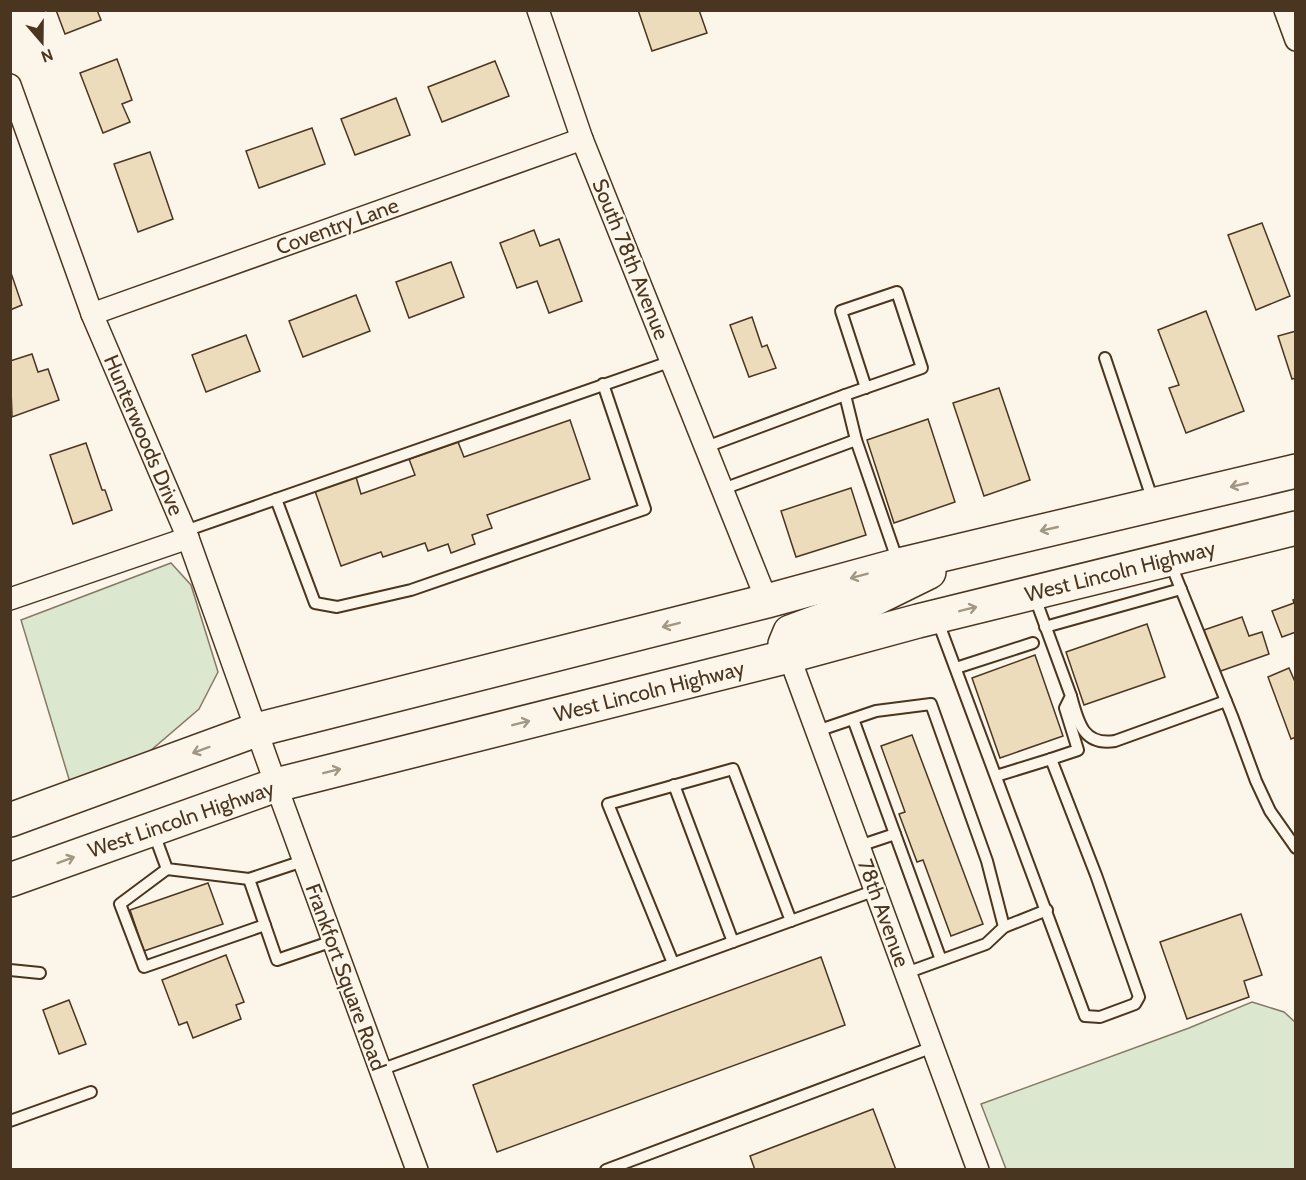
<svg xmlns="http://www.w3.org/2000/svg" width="1306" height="1180" viewBox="0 0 1306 1180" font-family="Cabin,sans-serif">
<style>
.green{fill:#dce7d0;stroke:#887966;stroke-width:1.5}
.building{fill:#ecdcbc;stroke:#4a3520;stroke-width:1.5}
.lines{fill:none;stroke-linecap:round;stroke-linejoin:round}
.service-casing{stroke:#4a3520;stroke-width:14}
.minor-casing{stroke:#4a3520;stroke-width:24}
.primary-casing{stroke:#4a3520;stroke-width:36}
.service{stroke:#fbf6e9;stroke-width:10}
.minor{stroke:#fbf6e9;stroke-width:21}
.primary{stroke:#fbf6e9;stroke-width:33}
.oneway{stroke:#a29684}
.labels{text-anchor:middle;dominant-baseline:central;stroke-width:4.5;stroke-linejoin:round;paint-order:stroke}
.street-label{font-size:21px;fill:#4a3520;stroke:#fbf6e9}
</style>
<rect width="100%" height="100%" fill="#fbf6e9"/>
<!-- green -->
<g class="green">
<path d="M171,563L191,585L218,672L199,709L143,757L72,789L21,620Z"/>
<path d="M1252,1002L1284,1012L1295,1022V1169H1006L981,1104L1189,1028Z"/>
</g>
<!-- building -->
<g class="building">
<path d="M56,10H97L101,20L65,34Z"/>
<path d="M638,10H699L707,33L652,51Z"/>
<path d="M117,59L132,100L122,104L130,122L103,133L80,73Z"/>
<path d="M495,61L509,96L442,122L428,87Z"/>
<path d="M396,98L410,135L355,155L341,119Z"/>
<path d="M312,128L325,164L259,188L246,151Z"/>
<path d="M150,152L173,219L138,232L114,164Z"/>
<path d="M1262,223L1290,296L1256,310L1228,235Z"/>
<path d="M534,230L540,246L559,239L582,301L549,313L537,281L517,288L500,243Z"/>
<path d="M451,262L464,297L409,318L396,282Z"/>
<path d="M10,270L22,305L10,310Z"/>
<path d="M356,295L370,331L303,357L289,321Z"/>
<path d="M1206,311L1244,411L1186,433L1169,388L1179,385L1158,330Z"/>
<path d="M752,317L762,347L767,345L776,368L749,377L730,325Z"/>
<path d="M1296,331V378L1292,379L1278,336Z"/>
<path d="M246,335L260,371L206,392L192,355Z"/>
<path d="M32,354L38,372L48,369L59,400L12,417L10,361Z"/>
<path d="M999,388L1030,480L984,496L953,403Z"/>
<path d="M928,419L955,502L894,523L867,440Z"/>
<path d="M570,420L590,479L487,515L492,528L472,535L475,544L451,553L448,544L428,551L425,543L383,557L381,552L341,566L315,491L356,477L361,494L415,475L409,459L458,442L464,457Z"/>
<path d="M86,443L102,490H105L112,510L73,524L50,455Z"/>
<path d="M851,488L866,535L796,557L781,511Z"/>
<path d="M1296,599V632L1282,637L1272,611L1294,603L1293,600Z"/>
<path d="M1242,617L1249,636L1262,632L1269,654L1218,672L1204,630Z"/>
<path d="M1147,624L1165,677L1084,705L1066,652Z"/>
<path d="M1035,655L1063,736L1000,758L972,678Z"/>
<path d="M1289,668L1296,684V737L1291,739L1268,677Z"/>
<path d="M912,735L983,924L951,936L923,860L917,862L899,814L905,812L881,746Z"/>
<path d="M208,883L223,924L144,951L130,910Z"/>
<path d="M1241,914L1262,975L1244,981L1249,997L1187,1019L1160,942Z"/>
<path d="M226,955L244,1002L236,1005L241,1019L193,1038L187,1022L179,1025L162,980Z"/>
<path d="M821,957L845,1025L497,1152L473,1085Z"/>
<path d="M69,1000L86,1044L59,1054L43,1010Z"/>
<path d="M873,1109L896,1170H755L750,1156Z"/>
</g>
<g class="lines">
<defs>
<g id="service">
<path d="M1105,358L1153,501"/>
<path d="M856,440L845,395L922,368L897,292L841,311L866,388"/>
<path d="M706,447L845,395"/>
<path d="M723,489L856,440L898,562"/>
<path d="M276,499L315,603L337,607L411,590L645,509L603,384"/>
<path d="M185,531L672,361"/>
<path d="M1170,562L1232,716L1256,781L1270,811L1296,848"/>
<path d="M937,619L1085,1016L1100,1017L1135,1004L1139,997L1096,875L1051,759L1078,750L1065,708L1071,696L1034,595"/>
<path d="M1045,627L1181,589"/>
<path d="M956,668L1033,643"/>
<path d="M1071,696C1078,722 1083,746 1115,741L1226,701"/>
<path d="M853,719L941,960"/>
<path d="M817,731L876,711L931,704L987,861L1004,927L986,944L906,973"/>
<path d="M996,776L1051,759"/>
<path d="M674,785L733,942"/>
<path d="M153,831L167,869L249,879"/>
<path d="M859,846L895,834"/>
<path d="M303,861L249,879L277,960L333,941"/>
<path d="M167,869L120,904L144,967L265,925"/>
<path d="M1004,927L1047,910"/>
<path d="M673,963L608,804L733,769L791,921"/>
<path d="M10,970L40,973"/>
<path d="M380,1070L876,890"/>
<path d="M10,1121L91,1092"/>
<path d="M606,1170L933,1047"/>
</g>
<g id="minor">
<path d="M538,10L582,139L767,601"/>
<path d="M1285,10L1296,40"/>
<path d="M10,85L92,314L188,538L276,785L417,1170"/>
<path d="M92,314L582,139"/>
<path d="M10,599L188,538"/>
<path d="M789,656L978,1170"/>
</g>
<g id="primary">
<path d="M789,656L785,644L790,632L860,606L929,572"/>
<path d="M10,820L256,730L767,601L899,565L1296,471"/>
<path d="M10,880L276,785L789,656L918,621L1296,528"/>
</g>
</defs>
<!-- service casing -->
<use href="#service" class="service-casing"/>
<!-- minor casing -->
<use href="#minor" class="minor-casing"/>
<!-- primary casing -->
<use href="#primary" class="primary-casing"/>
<!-- service -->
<use href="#service" class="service"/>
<!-- minor -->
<use href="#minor" class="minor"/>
<!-- primary -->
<use href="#primary" class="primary"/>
</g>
<!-- one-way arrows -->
<defs><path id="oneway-shaft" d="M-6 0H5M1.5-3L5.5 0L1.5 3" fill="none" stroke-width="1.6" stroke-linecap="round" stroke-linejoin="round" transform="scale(1.5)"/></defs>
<g class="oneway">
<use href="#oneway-shaft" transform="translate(1239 485) rotate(167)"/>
<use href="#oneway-shaft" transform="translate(1049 529) rotate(167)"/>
<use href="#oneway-shaft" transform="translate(859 576) rotate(165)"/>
<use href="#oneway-shaft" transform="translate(968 609) rotate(-14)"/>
<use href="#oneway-shaft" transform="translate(671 625) rotate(166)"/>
<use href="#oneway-shaft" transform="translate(521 723) rotate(-14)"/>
<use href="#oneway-shaft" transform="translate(201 750) rotate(160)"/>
<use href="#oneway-shaft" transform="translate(332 771) rotate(-14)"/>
<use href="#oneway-shaft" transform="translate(66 860) rotate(-20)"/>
</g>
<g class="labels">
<!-- street labels -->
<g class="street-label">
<text transform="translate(337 226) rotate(-20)">Coventry Lane</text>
<text transform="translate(631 259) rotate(68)">South 78th Avenue</text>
<text transform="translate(144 435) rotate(67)">Hunterwoods Drive</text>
<text transform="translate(1120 571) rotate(-14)">West Lincoln Highway</text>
<text transform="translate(649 691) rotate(-14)">West Lincoln Highway</text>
<text transform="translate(181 819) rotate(-19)">West Lincoln Highway</text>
<text transform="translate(884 913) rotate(70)">78th Avenue</text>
<text transform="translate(346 977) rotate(70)">Frankfort Square Road</text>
</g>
</g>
<!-- border -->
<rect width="1306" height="1180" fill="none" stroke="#4a3520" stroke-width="24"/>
<!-- north arrow -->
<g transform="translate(42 42) rotate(160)" stroke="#fbf6e9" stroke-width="4.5" paint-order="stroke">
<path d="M0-4.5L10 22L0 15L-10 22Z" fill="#4a3520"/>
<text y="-9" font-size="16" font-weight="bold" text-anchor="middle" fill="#4a3520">N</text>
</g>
</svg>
